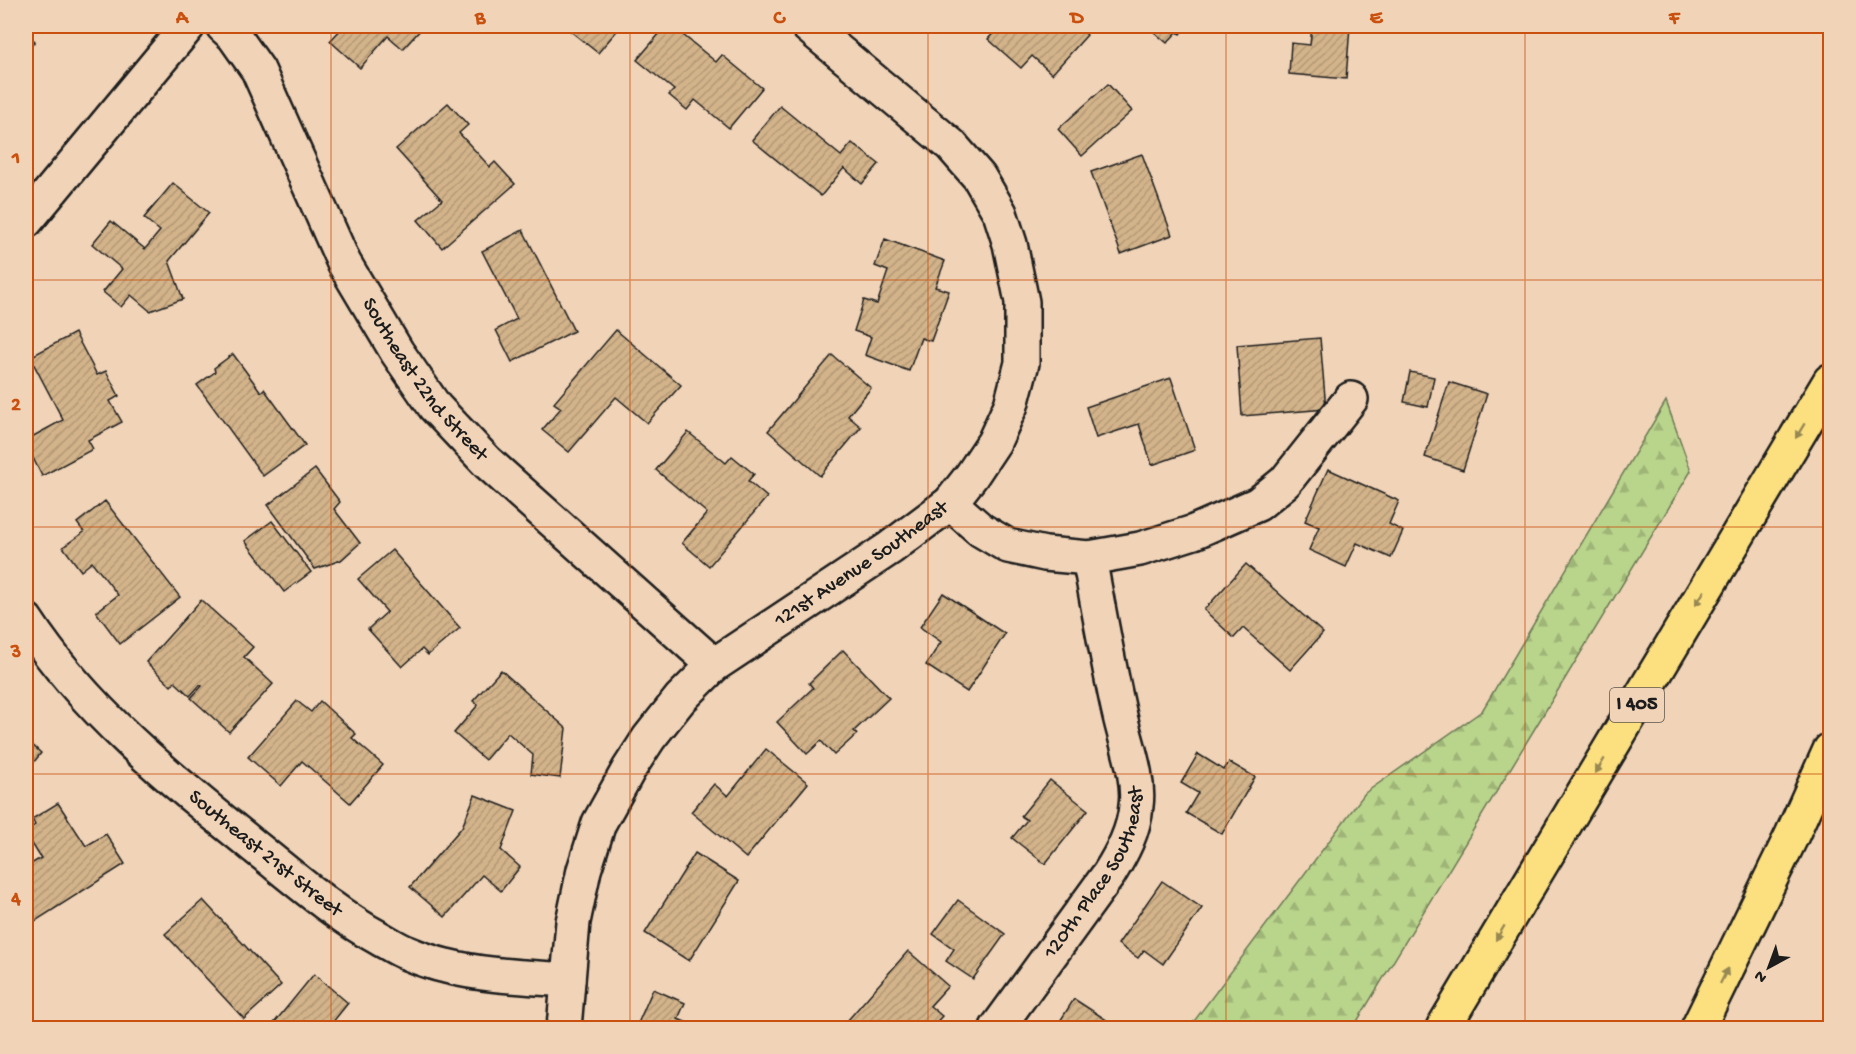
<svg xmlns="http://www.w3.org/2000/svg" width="1856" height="1054" viewBox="0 0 1856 1054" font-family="'Gochi Hand',sans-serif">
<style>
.forest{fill:url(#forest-firs);stroke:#6a7854;stroke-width:1.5}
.building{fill:url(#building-hatch);stroke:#1c1c1c;stroke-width:1.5}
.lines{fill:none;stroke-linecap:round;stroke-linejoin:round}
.minor-casing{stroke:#1c1c1c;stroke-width:38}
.motorway-casing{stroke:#1c1c1c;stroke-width:38}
.minor{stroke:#f1d4b8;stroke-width:33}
.motorway{stroke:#fce080;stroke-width:33}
.oneway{fill:#978853}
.grid{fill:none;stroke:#c9500e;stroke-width:1.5;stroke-opacity:0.55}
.labels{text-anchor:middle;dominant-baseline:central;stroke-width:4.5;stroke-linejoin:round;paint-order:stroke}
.shield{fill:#f1d4b8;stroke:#5c534b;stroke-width:1.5}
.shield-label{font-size:20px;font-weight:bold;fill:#1c1c1c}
.street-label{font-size:21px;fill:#1c1c1c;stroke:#f1d4b8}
.neatline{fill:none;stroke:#c9500e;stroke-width:2}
.grid-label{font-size:20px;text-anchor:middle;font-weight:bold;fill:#c9500e}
</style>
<defs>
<pattern id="forest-firs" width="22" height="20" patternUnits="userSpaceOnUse" patternTransform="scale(1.5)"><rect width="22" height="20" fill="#b9d48b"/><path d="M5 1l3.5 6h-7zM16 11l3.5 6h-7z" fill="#9eb577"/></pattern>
<pattern id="building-hatch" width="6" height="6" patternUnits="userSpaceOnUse" patternTransform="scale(1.5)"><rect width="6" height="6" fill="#d2b38a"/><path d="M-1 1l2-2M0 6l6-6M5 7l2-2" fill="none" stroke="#b49976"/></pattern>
</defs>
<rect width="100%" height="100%" fill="#f1d4b8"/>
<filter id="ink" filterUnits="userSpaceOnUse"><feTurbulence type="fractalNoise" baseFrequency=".0167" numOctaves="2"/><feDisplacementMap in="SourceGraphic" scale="12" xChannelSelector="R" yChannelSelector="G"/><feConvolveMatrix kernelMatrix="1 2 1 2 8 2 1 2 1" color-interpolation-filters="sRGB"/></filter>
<g filter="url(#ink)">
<!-- forest -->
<path class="forest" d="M1666,401L1691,471L1353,1028H1189L1365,793L1482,711Z"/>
<!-- building -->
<g class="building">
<path d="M344,26H424L403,49L388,36L360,68L330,41Z"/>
<path d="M564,26H621L598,53Z"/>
<path d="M666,26H672L716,62L722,55L762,88L729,128L695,100L687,110L669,95L674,90L637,60Z"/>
<path d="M1000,26H1078L1087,35L1052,74L1032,56L1021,68L988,39Z"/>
<path d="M1147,26H1187L1180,34L1177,32L1167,43Z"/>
<path d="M1312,26H1350L1346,79L1289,74L1291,43L1310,45Z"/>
<path d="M26,33L35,41L26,53Z"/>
<path d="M1108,84L1132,111L1082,156L1058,129Z"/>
<path d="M26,98L34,105L26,114Z"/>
<path d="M448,103L468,125L459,133L490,167L495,162L515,184L442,248L418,220L442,200L396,149Z"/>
<path d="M780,106L841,156L852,143L879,164L862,184L844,168L821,196L752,140Z"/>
<path d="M1142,154L1172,235L1121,254L1091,172Z"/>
<path d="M173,183L209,213L169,261L183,299L150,311L131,295L121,307L103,292L122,269L92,244L111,221L145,249L160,231L144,218Z"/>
<path d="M523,230L574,331L512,362L496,330L517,319L482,251Z"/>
<path d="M885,239L945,261L935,287L949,291L931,341L921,338L909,371L865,355L871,337L854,331L864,300L877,304L888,271L875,266Z"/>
<path d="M616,330L681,385L647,423L616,397L569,452L542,430L561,408L554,403Z"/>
<path d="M75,333L97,375L106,371L119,396L110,401L122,422L88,440L93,449L42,476L26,444V440L63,420L30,357Z"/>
<path d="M1320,338L1326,409L1242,416L1237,345Z"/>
<path d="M233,354L261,392L264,389L305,445L263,476L197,385L215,372L214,368Z"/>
<path d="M832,355L871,388L848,416L861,427L820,476L768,431Z"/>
<path d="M1410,372L1434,377L1428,407L1404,402Z"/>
<path d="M1171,378L1195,450L1152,465L1139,424L1096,438L1086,407Z"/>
<path d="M1449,382L1487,394L1463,470L1425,457Z"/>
<path d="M688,432L726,463L732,456L754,474L748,481L767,497L709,566L682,543L707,513L656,470Z"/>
<path d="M315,469L340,502L334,509L360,543L341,560L315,569L268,505Z"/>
<path d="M1328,469L1399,501L1389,524L1403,531L1391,558L1357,543L1346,567L1309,550L1319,527L1305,521Z"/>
<path d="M105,501L180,597L120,644L96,612L118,595L92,562L81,571L63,547L84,532L77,523Z"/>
<path d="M272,521L311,572L284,592L245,541Z"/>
<path d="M392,550L460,628L428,655L422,649L402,667L368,629L387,612L358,579Z"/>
<path d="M1246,564L1323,633L1290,670L1243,628L1234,638L1204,610Z"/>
<path d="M943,593L1005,634L967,692L926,665L941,642L920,627Z"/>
<path d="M201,600L253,647L244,657L273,684L229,732L191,698L202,686L200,685L190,696L175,682L171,686L146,662Z"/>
<path d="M843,650L889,698L854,731L857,734L834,755L821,741L807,754L777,722L813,688L809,683Z"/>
<path d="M501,670L566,728L560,778L531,774L533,755L508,733L485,760L454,733L478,705L473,701Z"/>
<path d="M297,701L311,712L320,701L356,734L352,738L383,765L350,803L302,761L281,786L248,757Z"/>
<path d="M26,739L41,753L26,772Z"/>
<path d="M766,749L808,783L746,858L691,812L714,784L728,796Z"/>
<path d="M1198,754L1224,770L1229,762L1255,777L1222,834L1186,813L1198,793L1181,783Z"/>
<path d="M1050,780L1088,810L1045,864L1012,838L1027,820L1021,816Z"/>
<path d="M475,795L516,811L501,850L520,867L501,891L482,875L445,917L410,887L462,827Z"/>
<path d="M58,803L86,846L106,834L125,864L26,927V867L41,858L26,834V831L35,825L32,819Z"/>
<path d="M695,853L739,881L689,961L645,933Z"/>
<path d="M1162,881L1202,908L1163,964L1144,950L1138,958L1118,944Z"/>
<path d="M203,900L281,985L244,1019L165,934Z"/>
<path d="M958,900L1005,934L973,979L946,961L954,949L933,934Z"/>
<path d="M908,951L948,986L930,1006L942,1016L931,1028H841Z"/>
<path d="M314,974L348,1003L328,1028H270Z"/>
<path d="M653,989L685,1003L678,1019L700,1028H636Z"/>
<path d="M1074,999L1119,1028H1058L1059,1027L1057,1026Z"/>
</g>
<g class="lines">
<defs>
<g id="minor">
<path id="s1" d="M223,26L234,36L258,70L344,263L397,352L435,407L487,462L714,665"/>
<path d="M26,221L188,26"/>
<path d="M950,503L981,530L1008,546L1045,554L1089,558L1140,549L1194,532L1258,504L1285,482L1351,399"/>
<path id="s2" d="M26,620C87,714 178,785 265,855C302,885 337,915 379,938C388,943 397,949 407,953C419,958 433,963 446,966C485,976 527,977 568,980"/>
<path id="s3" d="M564,1028L573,922L584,870L599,823L629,769L649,738L680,699L714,665L890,548L950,503L972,475L994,442L1011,405L1022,363V302L1010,244L1000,213L979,177L951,145L808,26"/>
<path id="s4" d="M997,1028L1109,874C1122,853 1134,831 1136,806C1140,778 1126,743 1120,716C1108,664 1099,610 1089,558"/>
</g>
<g id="motorway">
<path d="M1443,1028L1830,381"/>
<path d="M1698,1028L1792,835L1830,750"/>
</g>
</defs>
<!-- minor casing -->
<use href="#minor" class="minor-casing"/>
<!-- motorway casing -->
<use href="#motorway" class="motorway-casing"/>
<!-- minor -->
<use href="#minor" class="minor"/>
<!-- motorway -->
<use href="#motorway" class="motorway"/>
</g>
<!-- one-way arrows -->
<defs><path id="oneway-solid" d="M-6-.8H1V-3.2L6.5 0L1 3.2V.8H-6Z" transform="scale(1.5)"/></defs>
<g class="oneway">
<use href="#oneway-solid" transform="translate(1800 431) rotate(121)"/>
<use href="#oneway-solid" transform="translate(1700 598) rotate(121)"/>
<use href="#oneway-solid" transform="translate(1600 766) rotate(121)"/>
<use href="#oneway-solid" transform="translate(1500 933) rotate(121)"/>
<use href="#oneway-solid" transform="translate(1724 976) rotate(-64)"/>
</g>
</g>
<!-- grid -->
<path class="grid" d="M331,26V1028M630,26V1028M928,26V1028M1226,26V1028M1525,26V1028M26,280H1830M26,527H1830M26,774H1830"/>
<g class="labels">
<!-- shield labels -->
<rect class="shield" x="1610" y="688" width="54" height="34" rx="4.5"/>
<g class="shield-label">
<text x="1637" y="705">I 405</text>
</g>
<!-- street labels -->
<g class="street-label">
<text stroke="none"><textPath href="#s1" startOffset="410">Southeast 22nd Street</textPath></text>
<text stroke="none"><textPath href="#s3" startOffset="584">121st Avenue Southeast</textPath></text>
<text stroke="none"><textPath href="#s2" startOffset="336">Southeast 21st Street</textPath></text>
<text stroke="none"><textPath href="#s4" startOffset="186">120th Place Southeast</textPath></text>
</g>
</g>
<!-- margin -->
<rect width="1856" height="1054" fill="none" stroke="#f1d4b8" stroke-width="66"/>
<!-- north arrow -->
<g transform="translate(1769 967) rotate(221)" stroke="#f1d4b8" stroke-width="4.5" paint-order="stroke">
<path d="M0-4.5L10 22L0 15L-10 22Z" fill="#1c1c1c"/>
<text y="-9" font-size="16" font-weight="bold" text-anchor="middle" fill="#1c1c1c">N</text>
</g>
<rect x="33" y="33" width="1790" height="988" class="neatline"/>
<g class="grid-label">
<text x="182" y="23">A</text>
<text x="480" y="23">B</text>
<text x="779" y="23">C</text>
<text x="1077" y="23">D</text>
<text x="1376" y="23">E</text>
<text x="1674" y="23">F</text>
<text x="16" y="163">1</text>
<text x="16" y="410">2</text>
<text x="16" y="657">3</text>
<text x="16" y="904">4</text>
</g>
</svg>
